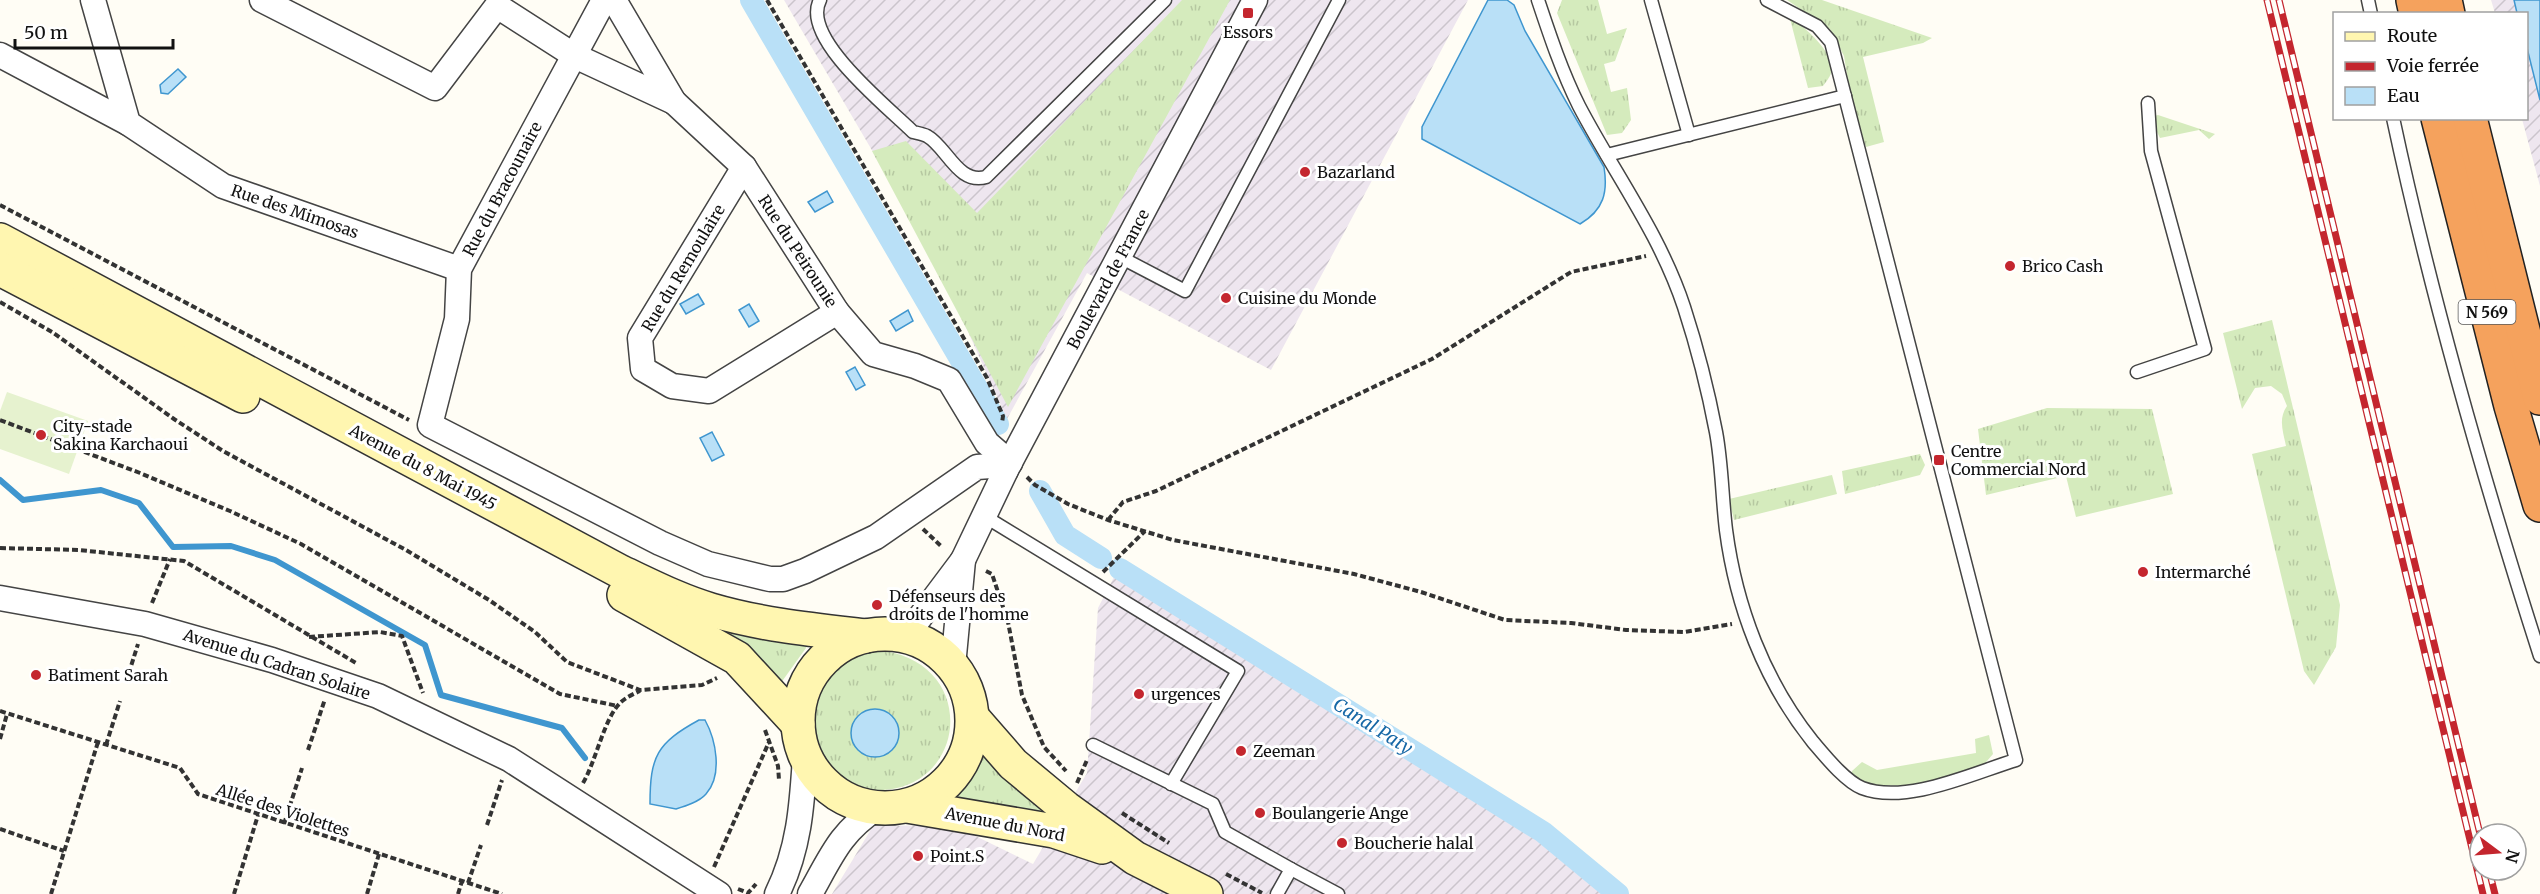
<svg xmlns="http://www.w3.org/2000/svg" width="2540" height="894" viewBox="0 0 2540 894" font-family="Merriweather,serif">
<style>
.industrial{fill:url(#industrial-furrows)}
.grass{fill:url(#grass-tufts);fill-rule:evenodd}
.garden{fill:#d5ebbd}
.pitch{fill:#e6f2cf}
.water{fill:#b9e0f7;stroke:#3f96cf;stroke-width:1.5}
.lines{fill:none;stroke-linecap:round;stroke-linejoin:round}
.stream{stroke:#3f96cf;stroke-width:6}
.canal{stroke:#b9e0f7;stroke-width:22}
.lane-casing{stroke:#444;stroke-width:15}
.street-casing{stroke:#444;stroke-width:27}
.secondary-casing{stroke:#333;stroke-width:36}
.highway-casing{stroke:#222;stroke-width:36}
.path{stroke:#333;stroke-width:4;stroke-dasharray:6 3;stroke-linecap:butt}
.lane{stroke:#fff;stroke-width:12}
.street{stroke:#fff;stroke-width:24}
.secondary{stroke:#fff6b0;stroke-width:33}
.highway{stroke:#f5a25d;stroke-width:33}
.rail-casing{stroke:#c4262e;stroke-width:7}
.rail{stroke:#fff;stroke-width:4.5;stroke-dasharray:14;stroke-linecap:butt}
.poi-dot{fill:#c4262e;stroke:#fff;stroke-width:2}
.labels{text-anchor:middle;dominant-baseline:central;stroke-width:6;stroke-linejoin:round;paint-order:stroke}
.shield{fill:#fff;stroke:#585858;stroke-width:1.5}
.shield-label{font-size:15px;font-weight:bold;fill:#111}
.poi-label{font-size:16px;fill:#111;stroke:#fff;text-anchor:start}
.street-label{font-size:16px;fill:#111;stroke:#fff}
.water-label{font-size:18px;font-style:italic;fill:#1768a6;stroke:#fff}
</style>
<defs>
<pattern id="industrial-furrows" width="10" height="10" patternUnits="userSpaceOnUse" patternTransform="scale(1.5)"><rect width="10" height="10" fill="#eee6ef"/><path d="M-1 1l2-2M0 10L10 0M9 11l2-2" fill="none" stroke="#cbc4cc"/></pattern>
<pattern id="grass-tufts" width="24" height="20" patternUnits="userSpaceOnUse" patternTransform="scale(1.5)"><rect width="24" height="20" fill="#d5ebbd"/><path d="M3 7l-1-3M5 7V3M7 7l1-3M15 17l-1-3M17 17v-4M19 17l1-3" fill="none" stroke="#b6c8a1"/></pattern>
</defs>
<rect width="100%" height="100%" fill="#fffdf5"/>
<!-- industrial -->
<g class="industrial">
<path d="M784,0H1468L1271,370L1087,273L1007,419L935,258Z"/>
<path d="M2491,0H2540V186L2522,119L2526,118V14L2495,13Z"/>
<path d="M1114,577L1539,841L1603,894H832L873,826L953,825L1033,864L1087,773L1098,608Z"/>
</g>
<!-- grass -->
<g class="grass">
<path d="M1182,0H1230L1008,407L872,151L906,141L977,213Z"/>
<path d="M1562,0H1598L1607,34L1627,28L1615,61L1604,64L1611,92L1627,88L1631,120L1622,133L1607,135L1557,13Z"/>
<path d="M1787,0H1822L1932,38L1923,43L1863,57L1884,142L1866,147L1853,112L1844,56L1830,29Z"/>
<path d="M1789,15C1803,27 1837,53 1831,73C1830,77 1826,82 1823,86L1808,88Z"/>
<path d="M2158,115L2215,134L2209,139L2199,130L2160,138L2152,122L2154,116Z"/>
<path d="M2272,320L2340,605L2336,647L2314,685L2304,671L2252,454L2286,446C2283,431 2278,419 2287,406L2282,394L2271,386L2255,388L2242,409L2223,333Z"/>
<path d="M2047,408L2152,409L2173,494L2076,517L2066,476L1986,495L1978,429Z"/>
<path d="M1920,454L1925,465L1920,475L1845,494L1842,471Z"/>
<path d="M1832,475L1837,494L1734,520L1729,499Z"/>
<path d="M705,622L811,641L778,687Z"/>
<path d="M875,650C982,658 969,794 874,790C857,790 838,780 827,766C788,717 819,663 875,650ZM871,709C896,708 906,732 891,751L858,716Z"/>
<path d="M979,750L985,752L1023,795L1045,809L1043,814L953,802L950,794L972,769Z"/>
</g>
<!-- garden -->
<path class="garden" d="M1989,735L1993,754L1981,768L1912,786L1875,785L1851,777L1852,771L1862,762L1877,770L1976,753L1975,739Z"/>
<!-- pitch -->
<path class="pitch" d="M7,392L88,421L69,474L0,449V411Z"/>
<!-- water -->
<g class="water">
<path d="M1488,0H1507L1514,5L1525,31L1604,167C1608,192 1604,210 1580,224L1422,139V127Z"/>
<path d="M2514,0H2540V100L2527,48L2526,14L2517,13Z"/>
<path d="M178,69L186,77L168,94L161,93L160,85Z"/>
<path d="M827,191L833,202L815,212L808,202Z"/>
<path d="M698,294L704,304L686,314L680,304Z"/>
<path d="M749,304L759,321L749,327L739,310Z"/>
<path d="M908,310L913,321L896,331L890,321Z"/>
<path d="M855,367L865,385L856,390L846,372Z"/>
<path d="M712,432L724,455L712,461L700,438Z"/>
<circle cx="875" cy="733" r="24"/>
<path d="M699,720H705C716,740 723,775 706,794C699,802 686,806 676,809L650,804C650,756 657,743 699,720Z"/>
</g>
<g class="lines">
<!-- stream -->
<path class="stream" d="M0,480L23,500L101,490L139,503L173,547L231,546L275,560L425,645L441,695L562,728L585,758"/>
<!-- canal -->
<g class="canal">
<path d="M751,0L998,424"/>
<path d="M1040,491L1065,535L1101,558"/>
<path d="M1120,569L1543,832L1618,894"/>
</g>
<defs>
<g id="lane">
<path d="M820,0C800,38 888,107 913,132C917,133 923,134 927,136C947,147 958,185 986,177L1165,0"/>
<path d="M1538,0C1550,36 1562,72 1579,106C1614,173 1660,234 1684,307C1697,347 1708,390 1716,432C1722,464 1722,497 1726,530C1736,606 1764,681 1813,742C1825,756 1845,781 1862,788C1906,805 1973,773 2016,760L1831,42L1817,26L1767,0"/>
<path d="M1651,0L1689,135"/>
<path d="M2368,0L2371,14"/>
<path d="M2393,118C2432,301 2483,478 2540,656"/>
<path d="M1607,155L1845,96"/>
<path d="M1120,257L1185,291L1339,0"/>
<path d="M2137,372L2205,349L2151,151L2148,103"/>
<path d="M984,516L1238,671L1171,784"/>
<path d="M1093,745L1213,804L1225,832L1291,869L1277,894"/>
<path d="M1291,869L1338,894"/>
</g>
<g id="street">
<path d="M93,0L128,123L223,186L459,269"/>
<path d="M262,0L435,88L497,6L575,56L674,102"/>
<path d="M604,0L459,269L457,319L430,425L660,543L708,564L770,579H783L805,571L876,537L977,467L991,466L1006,470"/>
<path d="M614,0L674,102L744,167L837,312L873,354L915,366L949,380L987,443L1010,463"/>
<path d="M0,55L128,123"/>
<path d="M744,167L640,338L643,369L672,386L709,391L837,312"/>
<path d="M0,598L145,624L272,660L378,696L509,759L719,894"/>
<path d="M906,636L963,560L1006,470L1255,0"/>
<path d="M953,666L963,560"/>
<path d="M777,894C799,850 802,806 805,757"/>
<path d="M810,894C831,857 840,832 877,808"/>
</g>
<g id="secondary">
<path d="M0,240L621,572C651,586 680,601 711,610C762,625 814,630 866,636"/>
<path d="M0,269L243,396"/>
<path d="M624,595L737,658L798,724"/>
<circle cx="885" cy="721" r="87"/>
<path d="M973,718L1013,764L1066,808L1135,858L1206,894"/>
<path d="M907,806L1054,831L1102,847"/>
</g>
<g id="highway">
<path d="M2413,0L2416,14"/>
<path d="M2445,0L2448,14"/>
<path d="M2438,118L2511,406L2540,505"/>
<path d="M2470,118L2540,398"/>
</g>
</defs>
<!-- lane casing -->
<use href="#lane" class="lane-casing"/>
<!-- street casing -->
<use href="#street" class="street-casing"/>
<!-- secondary casing -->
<use href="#secondary" class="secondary-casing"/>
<!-- highway casing -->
<use href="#highway" class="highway-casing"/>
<!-- path -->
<g class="path">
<path d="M767,0L987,378L1003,416L1002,423"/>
<path d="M0,205L409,420"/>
<path d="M0,302L52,332L174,419L223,451L406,550L489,600L535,632L567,662L640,690L702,685L717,678"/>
<path d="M0,420L140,473L230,511L301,544L560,694L618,706"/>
<path d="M1027,477L1035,485L1068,504L1108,520L1173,540L1354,574L1421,592L1505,620L1571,623L1626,630L1684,632L1732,624"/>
<path d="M1108,520L1123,502L1156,491L1432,359L1571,272L1646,256"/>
<path d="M923,529L942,547"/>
<path d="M0,548L79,550L184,561L356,663"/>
<path d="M986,571L992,574L1008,622L1022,695L1044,747L1066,771"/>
<path d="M1103,572L1145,531"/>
<path d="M152,603L170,559"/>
<path d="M309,637L380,632L402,636L423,693"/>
<path d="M126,682L138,644"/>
<path d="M0,711L180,768L198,794L502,894"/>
<path d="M765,730L778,766L779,780"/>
<path d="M0,739L7,714"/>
<path d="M106,745L120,701"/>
<path d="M308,750L325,699"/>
<path d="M583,783C596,761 604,719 620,703C625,698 633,694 640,691"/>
<path d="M1077,783L1087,760"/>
<path d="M1122,813L1169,843"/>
<path d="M284,824L302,768"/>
<path d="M487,825L502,780"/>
<path d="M0,829L64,851"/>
<path d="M714,867L769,742"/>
<path d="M1226,874L1262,893"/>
<path d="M468,883L481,845"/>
<path d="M738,889L748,893L756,884"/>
<path d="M51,894L98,742"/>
<path d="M234,894L258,815"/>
<path d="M367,894L379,854"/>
<path d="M458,894L462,881"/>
</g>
<!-- lane -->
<use href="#lane" class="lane"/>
<!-- street -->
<use href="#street" class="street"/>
<!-- secondary -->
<use href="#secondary" class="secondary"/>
<!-- highway -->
<use href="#highway" class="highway"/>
<defs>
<g id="rail">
<path d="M2267,0L2483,894"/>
<path d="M2279,0L2480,834"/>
<path d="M2489,870L2495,894"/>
</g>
</defs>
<!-- rail casing -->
<use href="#rail" class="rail-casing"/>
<!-- rail -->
<use href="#rail" class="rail"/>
</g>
<!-- markers -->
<g class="poi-dot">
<rect x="1242" y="7" width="12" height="12" rx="3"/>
<circle cx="1305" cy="172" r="6"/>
<circle cx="2010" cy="266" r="6"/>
<circle cx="1226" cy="298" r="6"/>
<circle cx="41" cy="435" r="6"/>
<rect x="1933" y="454" width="12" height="12" rx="3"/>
<circle cx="2143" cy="572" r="6"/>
<circle cx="877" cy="605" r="6"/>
<circle cx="36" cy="675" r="6"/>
<circle cx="1139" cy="694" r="6"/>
<circle cx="1241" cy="751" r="6"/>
<circle cx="1260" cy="813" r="6"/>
<circle cx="1342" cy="843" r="6"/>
<circle cx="918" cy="856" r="6"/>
</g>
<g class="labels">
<!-- shield labels -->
<rect class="shield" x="2458.5" y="300" width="57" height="24" rx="4.5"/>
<g class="shield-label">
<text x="2487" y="312">N 569</text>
</g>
<!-- poi labels -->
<g class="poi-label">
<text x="1248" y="32" text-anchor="middle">Essors</text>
<text x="1317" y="172">Bazarland</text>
<text x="2022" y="266">Brico Cash</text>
<text x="1238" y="298">Cuisine du Monde</text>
<text x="53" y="426">City-stade<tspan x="53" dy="18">Sakina Karchaoui</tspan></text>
<text x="1951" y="451">Centre<tspan x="1951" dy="18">Commercial Nord</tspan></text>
<text x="2155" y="572">Intermarché</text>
<text x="889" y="596">Défenseurs des<tspan x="889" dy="18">droits de l'homme</tspan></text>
<text x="48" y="675">Batiment Sarah</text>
<text x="1151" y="694">urgences</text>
<text x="1253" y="751">Zeeman</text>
<text x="1272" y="813">Boulangerie Ange</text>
<text x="1354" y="843">Boucherie halal</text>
<text x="930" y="856">Point.S</text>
</g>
<!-- street labels -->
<g class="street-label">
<text transform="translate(502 189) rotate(-62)">Rue du Bracounaire</text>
<text transform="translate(295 211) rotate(19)">Rue des Mimosas</text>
<text transform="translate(798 251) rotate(57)">Rue du Peirounie</text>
<text transform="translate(683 268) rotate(-59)">Rue du Remoulaire</text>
<text transform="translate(1108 279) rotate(-62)">Boulevard de France</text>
<text transform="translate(423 467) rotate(28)">Avenue du 8 Mai 1945</text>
<text transform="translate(277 664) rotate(18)">Avenue du Cadran Solaire</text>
<text transform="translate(283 810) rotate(18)">Allée des Violettes</text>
<text transform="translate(1005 824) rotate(11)">Avenue du Nord</text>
</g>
<!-- water labels -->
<g class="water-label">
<text transform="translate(1373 726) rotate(32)">Canal Paty</text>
</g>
</g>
<!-- legend -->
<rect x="2333" y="12" width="195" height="108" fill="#ffffff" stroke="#a0a0a0" stroke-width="1.5"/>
<rect x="2345" y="32" width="30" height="9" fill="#fff6b0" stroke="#a0a0a0" stroke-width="1.5"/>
<text x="2387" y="42" font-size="18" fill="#111111">Route</text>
<rect x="2345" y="62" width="30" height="9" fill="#c4262e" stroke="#a0a0a0" stroke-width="1.5"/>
<text x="2387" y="72" font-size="18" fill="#111111">Voie ferrée</text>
<rect x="2345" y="87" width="30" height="18" fill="#b9e0f7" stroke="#a0a0a0" stroke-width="1.5"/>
<text x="2387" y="102" font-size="18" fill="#111111">Eau</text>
<!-- north arrow -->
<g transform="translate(2498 852) rotate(106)"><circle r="28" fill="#ffffff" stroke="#a0a0a0" stroke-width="1.5"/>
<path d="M0-4.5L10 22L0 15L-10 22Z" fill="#c4262e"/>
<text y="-9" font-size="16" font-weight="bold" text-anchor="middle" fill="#111111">N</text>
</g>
<!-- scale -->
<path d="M15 39v9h158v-9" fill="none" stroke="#111111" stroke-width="3"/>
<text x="24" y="39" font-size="18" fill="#111111" stroke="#ffffff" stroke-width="4.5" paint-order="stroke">50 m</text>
</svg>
